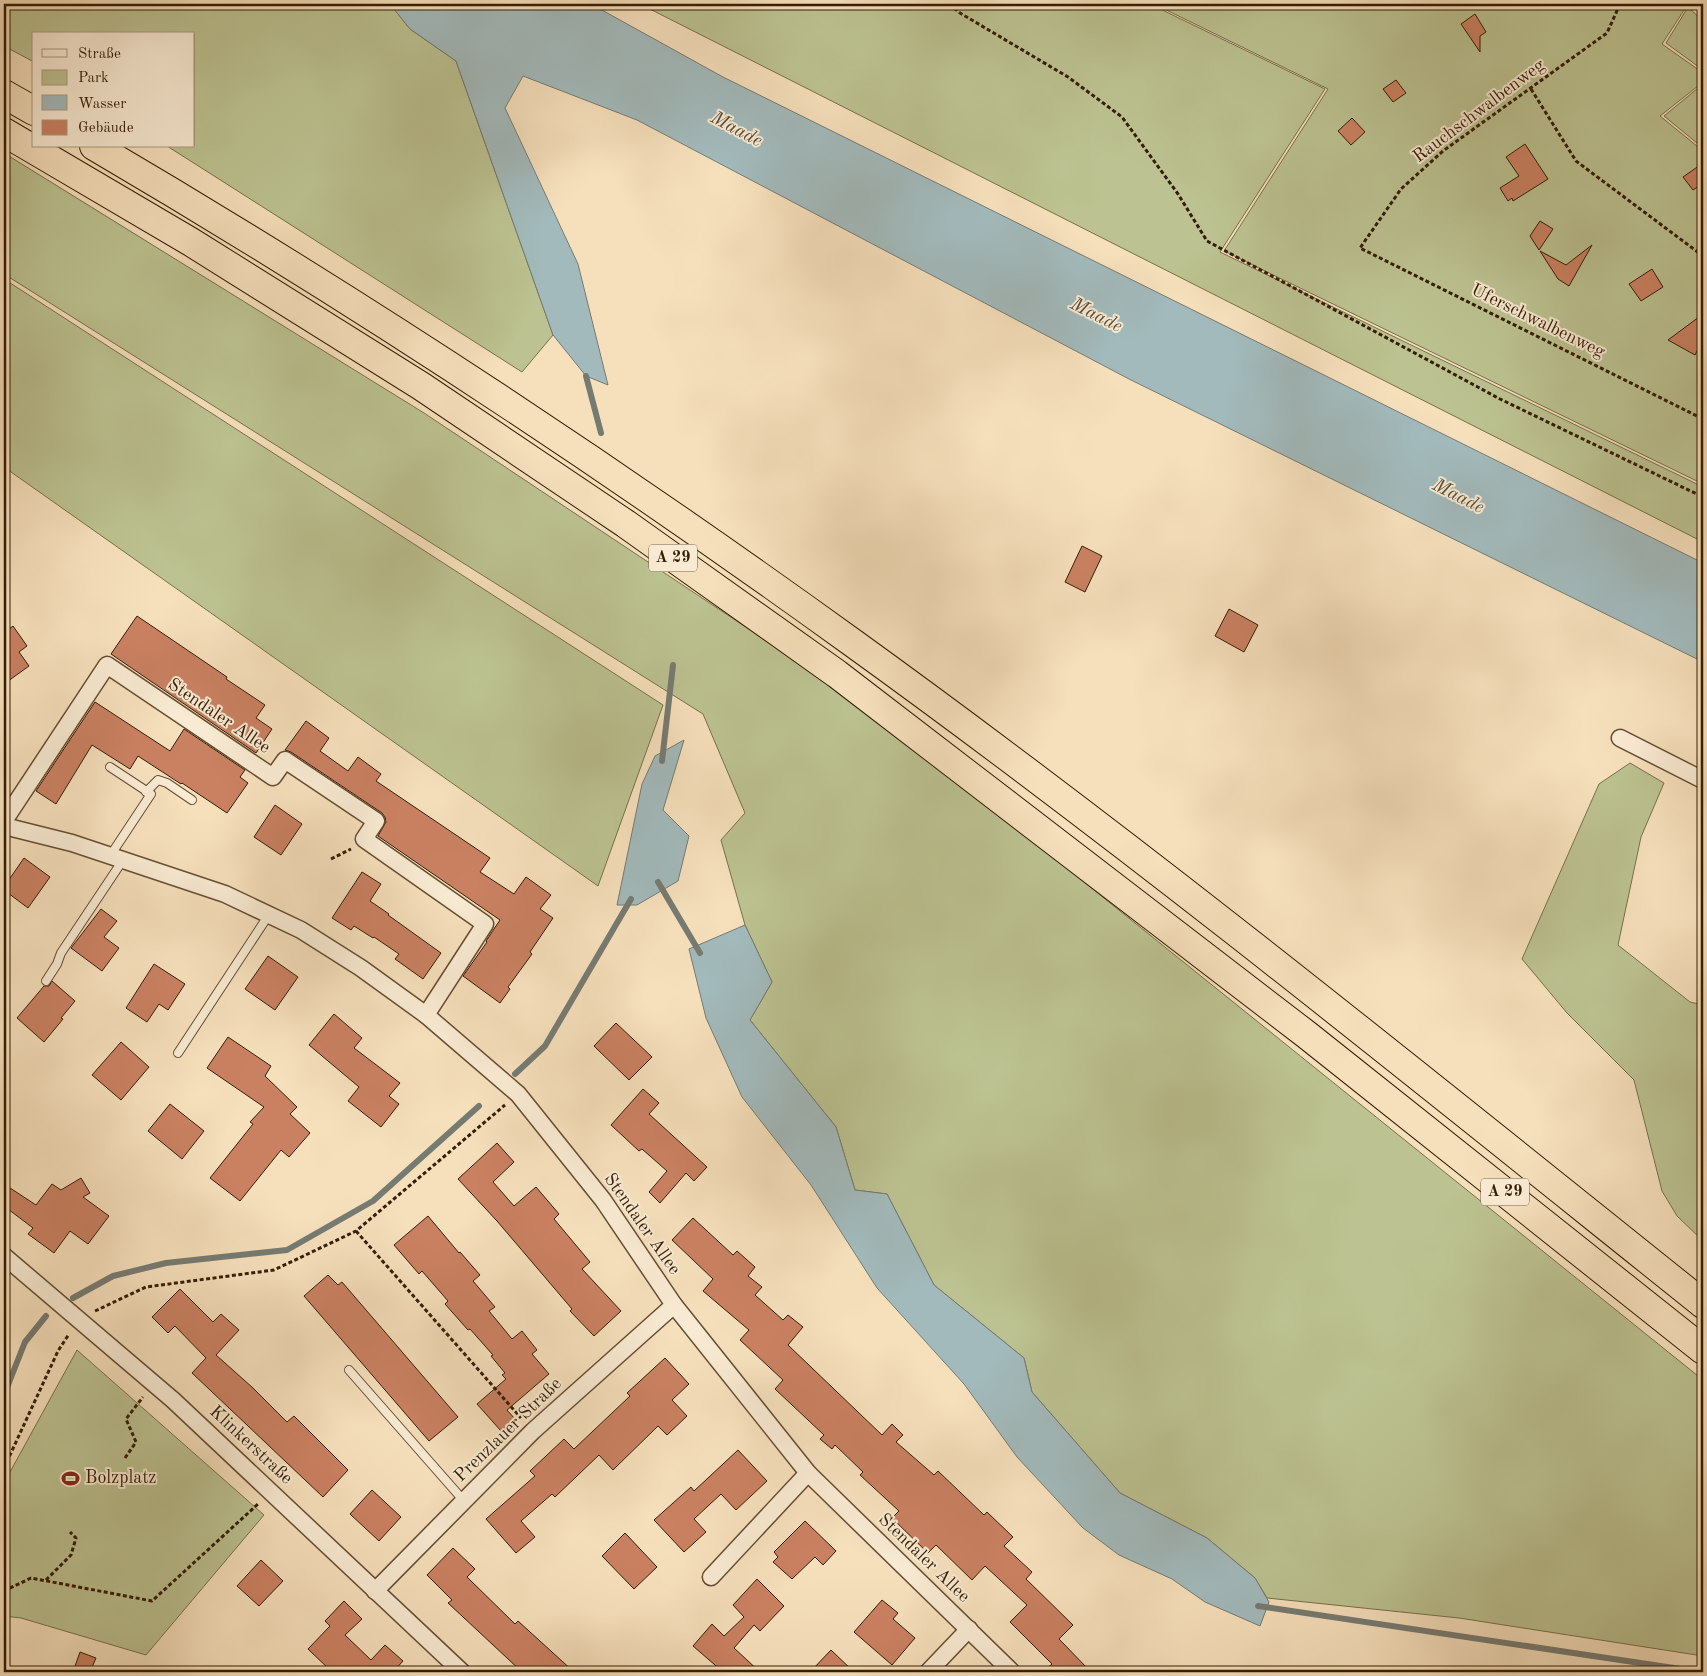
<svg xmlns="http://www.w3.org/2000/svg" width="1707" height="1676" viewBox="0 0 1707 1676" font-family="'Old Standard TT',serif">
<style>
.green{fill:#bcc291;stroke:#78704a}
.water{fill:#a2babc;stroke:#767b72}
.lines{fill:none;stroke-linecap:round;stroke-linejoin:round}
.stream{stroke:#767b72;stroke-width:6}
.building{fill:#ca8162;stroke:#351d03}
.lane-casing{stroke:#654e31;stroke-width:10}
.street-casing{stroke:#654e31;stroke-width:19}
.highway-casing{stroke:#351d03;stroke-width:30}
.path{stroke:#351d03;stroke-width:3;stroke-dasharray:4 2.5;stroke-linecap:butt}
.lane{stroke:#f9ebd3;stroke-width:8}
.street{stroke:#f9ebd3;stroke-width:16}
.highway{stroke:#f6e0bc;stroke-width:28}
.labels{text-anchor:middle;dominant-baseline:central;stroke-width:4;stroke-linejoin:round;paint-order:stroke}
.shield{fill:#f9ebd3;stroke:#705b41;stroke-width:1}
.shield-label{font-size:16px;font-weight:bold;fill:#351d03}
.street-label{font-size:18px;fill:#351d03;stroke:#f9ebd3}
.poi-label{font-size:18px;fill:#351d03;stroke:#f9ebd3;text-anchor:start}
.water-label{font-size:19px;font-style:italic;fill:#564c3a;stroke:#f9ebd3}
</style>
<rect width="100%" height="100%" fill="#f6e0bc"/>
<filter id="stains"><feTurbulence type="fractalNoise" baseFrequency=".004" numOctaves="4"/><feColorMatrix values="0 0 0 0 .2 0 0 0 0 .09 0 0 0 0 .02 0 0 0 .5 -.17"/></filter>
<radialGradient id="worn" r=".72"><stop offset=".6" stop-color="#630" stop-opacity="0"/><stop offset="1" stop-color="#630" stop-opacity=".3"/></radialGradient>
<!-- green -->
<g class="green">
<path d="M4,4H390L410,29L456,61L553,335L522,372L167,146H194V34H34V62L4,46Z"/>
<path d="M640,4H1150L1325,89L1220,252L1703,487V542Z"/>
<path d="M1154,4H1688L1662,44L1703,73V82L1660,116L1703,151V484L1224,251L1328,89Z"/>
<path d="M1688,7L1703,21V70L1666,43Z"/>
<path d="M1703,84V148L1664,116Z"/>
<path d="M4,153L424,413L869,709L1703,1380V1656L1459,1618L1267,1598L1255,1578L1207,1538L1120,1493L1032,1392L1024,1358L934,1285L887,1194L855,1190L836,1127L750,1020L772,982L745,925L721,840L745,813L703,714L4,274Z"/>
<path d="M4,279L663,705L598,886L11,472L4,462Z"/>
<path d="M1630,763L1664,783L1641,837L1618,945L1690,1002L1703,1005V1241L1677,1216L1662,1191L1634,1080L1567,1013L1522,959L1599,784Z"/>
<path d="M77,1350L264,1515L146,1655L21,1618L4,1616V1483Z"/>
</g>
<!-- water -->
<g class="water">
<path d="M390,4H591L723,77L1703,563V662L1129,379L637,120L523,76L505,108L578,264L608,385L586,376L553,335L456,61L410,29Z"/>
<path d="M684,740L663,810L689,836L678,881L637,905H617L642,784L655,756Z"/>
<path d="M745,925L772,982L750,1020L836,1127L855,1190L887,1194L934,1285L1024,1358L1032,1392L1120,1493L1207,1538L1255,1578L1269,1602L1260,1626L1205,1602L1172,1579L1119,1555L1083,1528L1017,1457L964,1384L877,1288L811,1185L742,1097L706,1018L689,949Z"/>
</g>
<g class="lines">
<!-- stream -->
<g class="stream">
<path d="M586,376L601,433"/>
<path d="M662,761L673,665"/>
<path d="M658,882L700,953"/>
<path d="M515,1074L545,1046L631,899"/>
<path d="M73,1298L113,1276L166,1263L287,1250L373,1201L479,1106"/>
<path d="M4,1395L25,1342L46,1316"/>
<path d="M1258,1606L1694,1671"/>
</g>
</g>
<!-- building -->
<g class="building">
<path d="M1475,14L1486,32L1480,36V52L1461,24Z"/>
<path d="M1396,80L1406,93L1393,102L1383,89Z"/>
<path d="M1352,118L1365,132L1351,145L1338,131Z"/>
<path d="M1525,144L1548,179L1513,201L1512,198L1508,201L1500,188L1519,176L1506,157Z"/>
<path d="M1703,163V183L1693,190L1683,177Z"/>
<path d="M1540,221L1553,229L1539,250L1530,236Z"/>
<path d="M1592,245L1569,286L1558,279L1540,251L1566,265Z"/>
<path d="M1652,269L1663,287L1641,301L1629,284Z"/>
<path d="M1703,314V339L1695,355L1668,340Z"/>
<path d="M1082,546L1102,556L1085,592L1065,582Z"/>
<path d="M1229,609L1258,625L1244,652L1215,636Z"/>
<path d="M137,616L227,677L226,679L265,705L256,718L272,729L256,753L111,654Z"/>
<path d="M13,626L27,646L19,652L29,666L4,684V631L5,632Z"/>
<path d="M95,702L170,751L184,729L245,770L240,777L248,783L227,813L182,783L181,784L138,756L130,769L92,745L56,804L36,791Z"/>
<path d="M306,721L329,738L320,751L348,771L358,757L381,774L376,781L490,858L480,872L514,894L526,877L551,895L540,909L553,918L530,952L532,954L508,987L510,989L500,1003L463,976L487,942L486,941L500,920L378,836L386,822L385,817L382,813L291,752L285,750Z"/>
<path d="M275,805L302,824L281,855L254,837Z"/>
<path d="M24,858L50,877L28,908L4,890V887Z"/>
<path d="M362,872L381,884L370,901L389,914L388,915L441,953L423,979L395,959L399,954L374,937L373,938L354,926L351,930L332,918Z"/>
<path d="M101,909L117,921L104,937L119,948L102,971L71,948Z"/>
<path d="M268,956L298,977L275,1010L245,989Z"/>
<path d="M154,964L185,984L168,1010L159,1004L147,1022L126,1008Z"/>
<path d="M52,981L75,1001L61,1018L63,1019L44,1042L17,1018L44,986H49Z"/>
<path d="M334,1014L362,1038L354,1048L400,1083L389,1096L399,1104L381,1127L348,1101L359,1087L309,1045Z"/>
<path d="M616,1023L652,1057L629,1080L594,1046Z"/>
<path d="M228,1037L271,1066L265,1076L297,1107L290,1114L310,1133L289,1157L281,1150L240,1201L210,1178L253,1124L250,1122L264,1107L207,1068Z"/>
<path d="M121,1042L149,1067L121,1100L92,1075Z"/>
<path d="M643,1089L659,1103L649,1114L707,1167L694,1181L686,1173L660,1203L649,1192L667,1171L642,1149L639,1151L611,1125Z"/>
<path d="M170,1104L204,1131L182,1159L148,1131Z"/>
<path d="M497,1143L514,1162L493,1182L514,1206L536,1187L559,1214L554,1219L590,1262L582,1269L621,1311L594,1336L570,1311L572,1309L497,1221L458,1179Z"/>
<path d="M81,1178L90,1193L83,1197L109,1216L88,1244L70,1231L54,1253L28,1234L33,1228L4,1206V1184L36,1205L52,1184L61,1190Z"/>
<path d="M428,1216L459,1253L460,1252L480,1275L473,1281L495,1307L489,1311L512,1339L522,1331L537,1350L532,1354L549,1374L507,1410L515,1419L501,1431L477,1404L506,1379L502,1375L505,1373L491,1356L493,1355L470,1329L468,1330L445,1304L448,1301L422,1271L419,1274L394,1245Z"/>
<path d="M693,1218L733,1255L737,1251L755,1267L748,1276L762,1287L755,1295L783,1320L788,1315L803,1327L788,1345L882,1435L892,1424L903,1435L896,1442L934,1475L938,1471L984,1515L987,1512L1013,1537L1004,1546L1032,1572L1026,1579L1073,1625L1059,1639L1091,1672H1043L1052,1664L1010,1622L1027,1605L985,1566L972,1580L936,1545L928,1553L892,1518L899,1511L860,1475L863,1472L835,1445L832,1449L820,1439L824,1435L775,1389L783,1380L740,1340L749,1330L703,1291L713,1279L672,1240Z"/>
<path d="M328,1275L338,1285L342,1282L458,1417L429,1441L304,1296Z"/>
<path d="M180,1289L213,1322L221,1314L239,1330L216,1355L253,1388L287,1422L294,1416L348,1470L323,1497L192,1373L206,1358L175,1326L168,1333L152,1317Z"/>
<path d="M665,1358L689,1384L672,1400L687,1416L667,1435L658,1426L613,1470L599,1455L555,1497L552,1494L521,1521L535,1537L516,1553L486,1519L535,1476L530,1471L564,1439L574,1449L630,1396L627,1393Z"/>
<path d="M738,1450L767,1481L736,1510L721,1494L694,1519L706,1532L684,1552L654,1520L691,1487L694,1491Z"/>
<path d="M372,1490L401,1517L379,1541L350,1514Z"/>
<path d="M805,1521L836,1551L823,1565L815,1557L792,1579L773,1562L778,1557L774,1552Z"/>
<path d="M625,1533L657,1567L634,1589L602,1556Z"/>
<path d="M453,1548L475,1569L467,1577L515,1624L518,1621L574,1672H522L448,1603L452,1600L427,1575Z"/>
<path d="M261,1560L283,1581L259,1606L237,1586Z"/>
<path d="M757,1579L784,1606L760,1631L754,1625L734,1648L760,1672H723L693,1646L712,1624L724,1636L744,1617L733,1605Z"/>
<path d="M882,1600L898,1613L893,1619L915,1638L892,1665L854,1632Z"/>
<path d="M344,1601L362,1619L345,1635L371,1660L385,1645L403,1661L393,1672H332L308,1649L330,1626L325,1621Z"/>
<path d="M831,1650L854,1672H810Z"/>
<path d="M80,1652L96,1658L90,1672H73Z"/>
</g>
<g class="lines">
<defs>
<g id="lane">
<path d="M146,792L158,780L167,783L192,800"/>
<path d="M110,856L151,794L110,767"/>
<path d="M46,981L57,964L61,953L123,860"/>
<path d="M178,1053L268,916"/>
<path d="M349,1370L464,1501"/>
</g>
<g id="street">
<path d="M1620,738L1703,780"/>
<path d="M4,821L107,665L273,777L285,760L376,821L364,839L485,924L426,1015"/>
<path d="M4,826L72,843L225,894L301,930L361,968L426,1015L518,1094L603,1200L674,1305L808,1473L1012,1672"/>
<path d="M4,1256L173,1400L462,1672"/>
<path d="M711,1577L808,1473"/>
<path d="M375,1591L533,1431L674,1305"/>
<path d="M928,1672L969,1629"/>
</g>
<g id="highway">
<path d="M4,94L34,111"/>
<path d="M4,132L191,242L421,386L626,524L837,674L1307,1035L1703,1350"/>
<path d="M94,146C355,299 608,466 853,643C1144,853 1423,1080 1703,1304"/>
</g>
</defs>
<!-- lane casing -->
<use href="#lane" class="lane-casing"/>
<!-- street casing -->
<use href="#street" class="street-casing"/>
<!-- highway casing -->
<use href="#highway" class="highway-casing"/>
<!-- path -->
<g class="path">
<path d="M949,4L960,13L1068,77L1122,117L1178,194L1207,241L1500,399L1703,497"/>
<path d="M1620,4L1607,33L1443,151L1401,189L1360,248L1703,419"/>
<path d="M1531,89L1576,161L1703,256"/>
<path d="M331,859L351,849"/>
<path d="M356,1231L521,1418"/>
<path d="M95,1311L146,1287L274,1270L356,1231L505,1105"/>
<path d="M125,1458L136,1442L126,1419L143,1397"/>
<path d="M4,1468L58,1351L69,1334"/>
<path d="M46,1580L71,1555L76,1538L70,1532"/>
<path d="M4,1591L31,1578L152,1601L258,1504"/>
</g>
<!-- lane -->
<use href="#lane" class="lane"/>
<!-- street -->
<use href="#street" class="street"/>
<!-- highway -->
<use href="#highway" class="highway"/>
</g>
<!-- icons -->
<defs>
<symbol id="stadium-bare" viewBox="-9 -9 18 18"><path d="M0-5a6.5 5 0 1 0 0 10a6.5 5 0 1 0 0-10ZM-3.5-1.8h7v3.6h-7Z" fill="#8f2418" stroke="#f9ebd3" stroke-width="2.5" paint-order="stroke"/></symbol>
</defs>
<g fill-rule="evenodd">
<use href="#stadium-bare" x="58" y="1466" width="25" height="25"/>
</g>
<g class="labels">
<!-- shield labels -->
<g class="shield">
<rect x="649" y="544.5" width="48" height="27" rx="4"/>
<rect x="1481" y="1178.5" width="48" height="27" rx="4"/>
</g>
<g class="shield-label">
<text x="673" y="558">A 29</text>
<text x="1505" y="1192">A 29</text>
</g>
<!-- street labels -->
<g class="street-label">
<text transform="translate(1479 111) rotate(-37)">Rauchschwalbenweg</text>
<text transform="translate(1538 321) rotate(26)">Uferschwalbenweg</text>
<text transform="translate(219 716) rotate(34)">Stendaler Allee</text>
<text transform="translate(642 1224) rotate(55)">Stendaler Allee</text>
<text transform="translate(508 1430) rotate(-44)">Prenzlauer Straße</text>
<text transform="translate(251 1445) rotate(43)">Klinkerstraße</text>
<text transform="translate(924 1558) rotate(44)">Stendaler Allee</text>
</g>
<!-- poi labels -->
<g class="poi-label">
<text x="85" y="1478">Bolzplatz</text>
</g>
<!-- water labels -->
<g class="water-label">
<text transform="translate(736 130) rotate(28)">Maade</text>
<text transform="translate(1096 316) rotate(27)">Maade</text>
<text transform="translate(1458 497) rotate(27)">Maade</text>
</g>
</g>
<!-- margin -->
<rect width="1707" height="1676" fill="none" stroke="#f6e0bc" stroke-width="20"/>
<rect x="5" y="5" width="1697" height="1666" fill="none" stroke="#351d03" stroke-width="2.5"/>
<rect x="10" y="10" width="1687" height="1656" fill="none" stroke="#351d03"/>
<!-- legend -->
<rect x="32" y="32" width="162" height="115" fill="#f9ebd3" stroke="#ab9980"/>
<rect x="42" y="49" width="25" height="8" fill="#f9ebd3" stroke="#ab9980"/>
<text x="78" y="58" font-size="15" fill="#351d03">Straße</text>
<rect x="42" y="70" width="25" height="15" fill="#bcc291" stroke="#ab9980"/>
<text x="78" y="82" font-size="15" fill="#351d03">Park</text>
<rect x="42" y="95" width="25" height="15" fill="#a2babc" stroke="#ab9980"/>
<text x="78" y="108" font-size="15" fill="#351d03">Wasser</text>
<rect x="42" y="120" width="25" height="15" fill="#ca8162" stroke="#ab9980"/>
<text x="78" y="132" font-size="15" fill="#351d03">Gebäude</text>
<rect width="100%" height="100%" filter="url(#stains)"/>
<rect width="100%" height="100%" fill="url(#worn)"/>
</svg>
